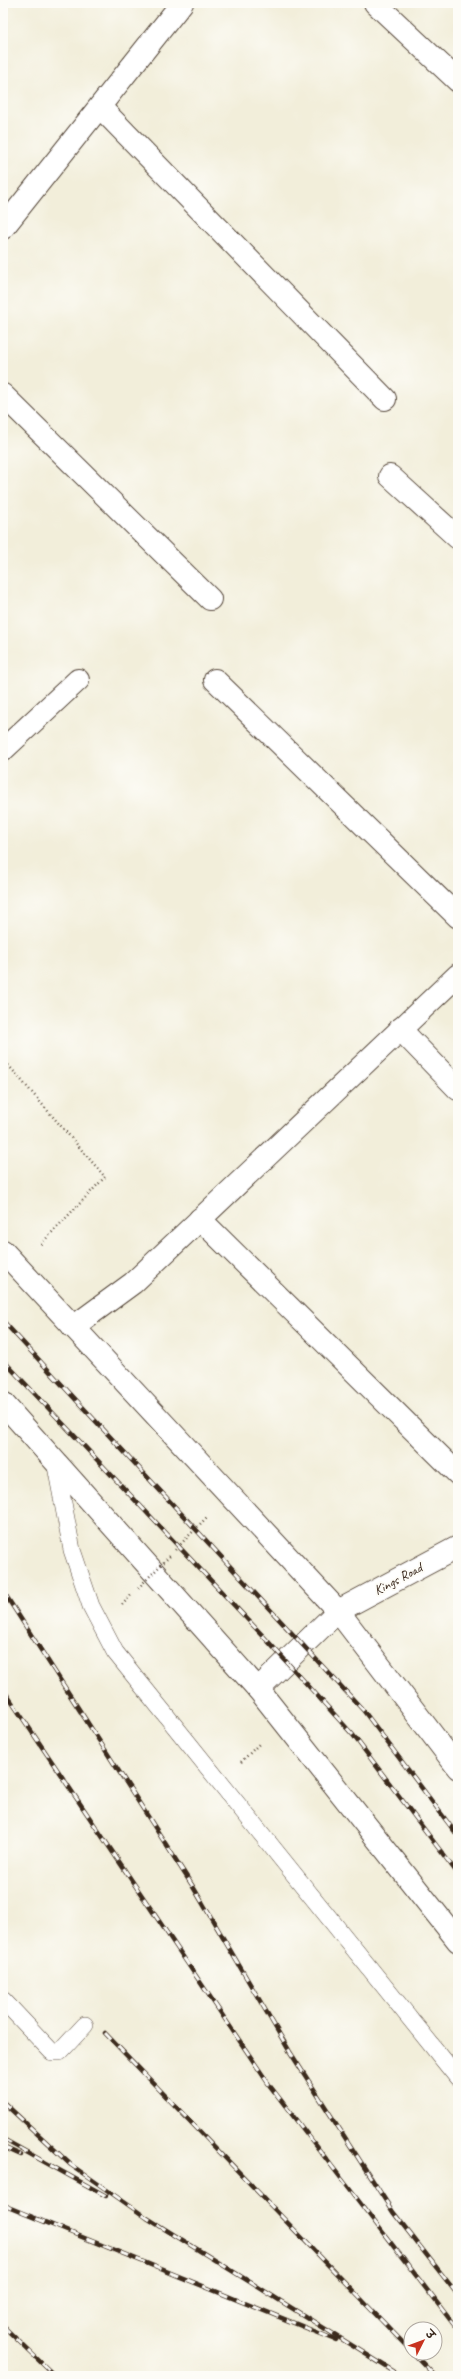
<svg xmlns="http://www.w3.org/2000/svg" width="461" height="2379" viewBox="0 0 461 2379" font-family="Caveat,'Playpen Sans Deva',sans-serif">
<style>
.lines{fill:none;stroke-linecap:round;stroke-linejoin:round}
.service-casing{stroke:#56473a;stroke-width:18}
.minor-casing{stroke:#56473a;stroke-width:24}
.tertiary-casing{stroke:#56473a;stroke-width:24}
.primary-casing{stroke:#56473a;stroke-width:24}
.path{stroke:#56473a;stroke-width:2.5;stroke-dasharray:1 3;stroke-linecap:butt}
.service{stroke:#fff;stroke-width:17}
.minor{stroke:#fff;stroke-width:22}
.tertiary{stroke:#fff;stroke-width:22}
.primary{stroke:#fff;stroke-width:22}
.rail-casing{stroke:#3b2a1e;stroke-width:4.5}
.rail{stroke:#fdfcf7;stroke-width:3;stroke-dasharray:9;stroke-linecap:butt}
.path-bridge{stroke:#56473a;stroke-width:2.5;stroke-dasharray:1 3;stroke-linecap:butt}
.labels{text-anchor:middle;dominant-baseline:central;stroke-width:4;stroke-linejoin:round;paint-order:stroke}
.street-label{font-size:14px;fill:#3b2a1e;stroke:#fdfcf7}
</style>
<rect width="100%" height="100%" fill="#fdfcf7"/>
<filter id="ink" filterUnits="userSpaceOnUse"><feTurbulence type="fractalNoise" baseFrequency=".025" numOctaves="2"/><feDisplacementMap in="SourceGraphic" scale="8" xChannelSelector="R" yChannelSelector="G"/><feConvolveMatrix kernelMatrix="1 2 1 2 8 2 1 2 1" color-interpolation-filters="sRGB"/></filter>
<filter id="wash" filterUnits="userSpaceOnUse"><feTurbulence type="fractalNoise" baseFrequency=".012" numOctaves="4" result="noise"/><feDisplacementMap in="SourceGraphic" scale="16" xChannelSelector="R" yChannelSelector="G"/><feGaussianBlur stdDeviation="0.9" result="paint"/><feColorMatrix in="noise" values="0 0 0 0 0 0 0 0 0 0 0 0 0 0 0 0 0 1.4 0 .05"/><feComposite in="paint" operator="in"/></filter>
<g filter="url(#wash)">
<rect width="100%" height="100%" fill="#f2eeda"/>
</g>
<g filter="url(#ink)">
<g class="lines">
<defs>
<g id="service">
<path d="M55,1461L72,1550L91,1606L115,1652L458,2078"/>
<path d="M3,2000L52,2052H60L85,2025"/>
</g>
<g id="minor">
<path d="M375,3L458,81"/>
<path d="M100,107L385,399"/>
<path d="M3,228L182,3"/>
<path d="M3,395L210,599"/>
<path d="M390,476L458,538"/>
<path d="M215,680L458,917"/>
<path d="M3,750L78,680"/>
<path d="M400,1029L458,1089"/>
<path d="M200,1219L458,1474"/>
<path d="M73,1327L133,1283L458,975"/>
</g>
<path id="tertiary" d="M258,1689L338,1611L458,1547"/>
<g id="primary">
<path d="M3,1251L338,1611L458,1768"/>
<path d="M3,1403L258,1689L458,1941"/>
</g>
</defs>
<!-- service casing -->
<use href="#service" class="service-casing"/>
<!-- minor casing -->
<use href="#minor" class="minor-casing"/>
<!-- tertiary casing -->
<use href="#tertiary" class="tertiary-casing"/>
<!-- primary casing -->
<use href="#primary" class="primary-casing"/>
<!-- path -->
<g class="path">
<path d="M3,1059L105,1177L40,1245"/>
<path d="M175,1550L208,1516"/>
<path d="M122,1605L132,1594"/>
<path d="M241,1762L260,1743"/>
</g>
<!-- service -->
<use href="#service" class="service"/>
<!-- minor -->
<use href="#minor" class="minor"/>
<!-- tertiary -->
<use href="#tertiary" class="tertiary"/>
<!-- primary -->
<use href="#primary" class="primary"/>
<defs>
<g id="rail">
<path d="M3,1321L363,1710L458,1836"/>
<path d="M3,1360L264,1637L353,1735L458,1874"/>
<path d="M3,1591L192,1885L290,2052L393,2212L458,2295"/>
<path d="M3,1689L270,2086L458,2330"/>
<path d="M105,2033L411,2351"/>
<path d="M3,2102L71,2165L147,2218L401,2376"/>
<path d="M3,2139L106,2196"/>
<path d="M3,2147L21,2155"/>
<path d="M3,2205L336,2340"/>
<path d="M3,2326L55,2376"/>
<path d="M413,2353L435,2376"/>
</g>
</defs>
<!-- rail casing -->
<use href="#rail" class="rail-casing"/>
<!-- rail -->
<use href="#rail" class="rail"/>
<!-- path-bridge -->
<path class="path-bridge" d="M138,1588L170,1556"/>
</g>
</g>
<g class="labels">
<!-- street labels -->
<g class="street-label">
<text transform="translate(398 1579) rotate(-28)">Kings Road</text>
</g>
</g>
<!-- margin -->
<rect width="461" height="2379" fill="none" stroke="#fdfcf7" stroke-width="16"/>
<!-- north arrow -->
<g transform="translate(423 2341) rotate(48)"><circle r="19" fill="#fdfcf7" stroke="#afa8a0"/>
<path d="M0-3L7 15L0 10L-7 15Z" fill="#c8321e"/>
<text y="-6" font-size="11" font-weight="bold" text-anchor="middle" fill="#3b2a1e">उ</text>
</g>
</svg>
